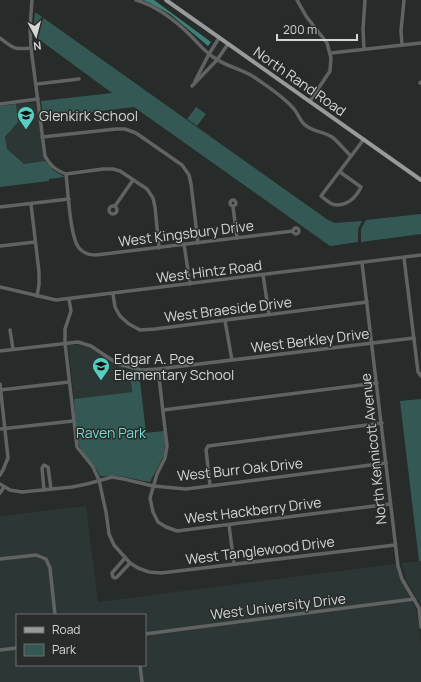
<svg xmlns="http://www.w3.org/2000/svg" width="421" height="682" viewBox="0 0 421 682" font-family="Manrope,sans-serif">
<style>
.built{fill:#2c3735;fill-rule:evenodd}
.green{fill:#345954}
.water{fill:#3d8078}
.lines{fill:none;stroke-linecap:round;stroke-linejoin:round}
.minor{stroke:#616262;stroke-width:3.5}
.major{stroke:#979a9a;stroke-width:4}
.labels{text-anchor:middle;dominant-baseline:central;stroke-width:3;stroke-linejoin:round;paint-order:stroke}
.street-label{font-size:14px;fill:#d4d6d6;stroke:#272b2a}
.poi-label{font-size:14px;fill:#d4d6d6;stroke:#272b2a;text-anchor:start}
.park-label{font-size:14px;fill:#73dcce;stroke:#272b2a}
</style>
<rect width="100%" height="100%" fill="#272b2a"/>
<!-- built -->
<g class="built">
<path d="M32,103L36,104L45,161L24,164L7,149L5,138L18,122L16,104Z"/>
<path d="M68,345H79L93,349L116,364L130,370L132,392L74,399Z"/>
<path d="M86,506L98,602L396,564L398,574L416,609L421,645V682H0V516ZM17,615H145V665H17Z"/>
<path d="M421,561V606L406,580L402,563Z"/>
</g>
<!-- green -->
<g class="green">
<path d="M35,12L328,220L335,223L362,221L358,229V242L330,246L134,107L43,118L41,101L112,93L33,35Z"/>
<path d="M16,104L18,122L5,137L7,149L24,164L45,161L53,170L65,177L49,179V181L0,187V106Z"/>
<path d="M196,107L206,114L197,126L187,119Z"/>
<path d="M421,214V234L361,242V229L366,220Z"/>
<path d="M130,370L139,372L146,433L164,431L165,444L164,455L150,482C140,481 129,477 119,476C112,475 105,477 100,476C95,463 85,459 80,447C75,436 75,412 74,399L132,392Z"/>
<path d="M421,399V561H419L400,401Z"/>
</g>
<!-- water -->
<path class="water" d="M143,0H154L211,42L208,46L170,14L150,3Z"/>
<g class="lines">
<!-- minor -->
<g class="minor">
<path d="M32,0L30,27L31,48L45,156C50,166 56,170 66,174C68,190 70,238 79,248C84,254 90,255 96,255L293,231"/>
<path d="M136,0C157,6 176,21 191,36C198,43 204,51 213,57C225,66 241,69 254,77C268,87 283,96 294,109C298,114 300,120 304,124C312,132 323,131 332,137C339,142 344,150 351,156"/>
<path d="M297,0L306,16L327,43L331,58L330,71L310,101"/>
<path d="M0,38C13,48 14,50 31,48"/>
<path d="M402,45L401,31L404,0"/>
<path d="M364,49L363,29L365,0"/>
<path d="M331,53L421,43"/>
<path d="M195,81L209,54L219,38"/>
<path d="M420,83L421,82"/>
<path d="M37,84L79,79"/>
<path d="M192,86L217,60L228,44"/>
<path d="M0,104L38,99"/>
<path d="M42,137L116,129H125L136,133L182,165L189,175L191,184L198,243"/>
<path d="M340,172L361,187C356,198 345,208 332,204C328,202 324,198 321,196L364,139"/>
<path d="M66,174L103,169H113L120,171L147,189L153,198L155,207L159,248"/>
<circle cx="233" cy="203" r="3"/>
<path d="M31,204L39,272V285L37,296"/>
<circle cx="113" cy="210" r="4"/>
<path d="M115,206L133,180"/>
<path d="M0,207L69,199"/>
<path d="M233,207L237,238"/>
<circle cx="296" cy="231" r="3"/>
<path d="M184,244L190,284"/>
<path d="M0,246L35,242"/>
<path d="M404,258L418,372L421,376"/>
<path d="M362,263L398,566L402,579L419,608L421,627"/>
<path d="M263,275L269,314"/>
<path d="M0,287L56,300L421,255"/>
<path d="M113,294L115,307L120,316L129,324L140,330L155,329L367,302"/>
<path d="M69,299L71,311L65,329V343L77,447L93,467L99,480L106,512L109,534L114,545L130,563L138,568L149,572L161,573L395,545"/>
<path d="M225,321L232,360"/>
<path d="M10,330L13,349"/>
<path d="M0,351L78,342L91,346L118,364L141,370L158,369L414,338"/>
<path d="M158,369L167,446L165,458L157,474L150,498L153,512L158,522L166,527L177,531L390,504"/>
<path d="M0,384L8,458L3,470L0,475"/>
<path d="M0,390L69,382"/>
<path d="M163,410L377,383"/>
<path d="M0,429L73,421"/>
<path d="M0,484L10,490L22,492L72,487L87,484L112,477L124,479L153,486L186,489L386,463"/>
<path d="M210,485L206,450L208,446L382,423"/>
<path d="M44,490L42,468L44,465L48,467L51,489"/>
<path d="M0,493L4,487"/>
<path d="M229,525L234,564"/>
<path d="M125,558L112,573L113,577L115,578L117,577L130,563"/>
<path d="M0,559L36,555L46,559L50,568L55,615"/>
<path d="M145,634L414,599"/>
<path d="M0,650L17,648"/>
<path d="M140,665L142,682"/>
</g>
<!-- major -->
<path class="major" d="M166,0L421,180"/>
</g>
<!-- icons -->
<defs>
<symbol id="school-pin" viewBox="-11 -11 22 30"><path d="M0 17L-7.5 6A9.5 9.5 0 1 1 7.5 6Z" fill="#58cec0" stroke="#272b2a"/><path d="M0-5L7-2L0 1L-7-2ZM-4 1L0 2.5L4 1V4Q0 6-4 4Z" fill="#111"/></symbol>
</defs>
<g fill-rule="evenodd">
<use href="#school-pin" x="16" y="105" width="20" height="27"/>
<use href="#school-pin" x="91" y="356" width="20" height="27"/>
</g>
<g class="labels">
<!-- street labels -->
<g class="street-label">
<text transform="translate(300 81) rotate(35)">North Rand Road</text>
<text transform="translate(186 233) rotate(-7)">West Kingsbury Drive</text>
<text transform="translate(209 271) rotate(-7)">West Hintz Road</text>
<text transform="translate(228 309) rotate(-7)">West Braeside Drive</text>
<text transform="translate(310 340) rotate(-7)">West Berkley Drive</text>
<text transform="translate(373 449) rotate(-96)">North Kennicott Avenue</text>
<text transform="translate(240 469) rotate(-6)">West Burr Oak Drive</text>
<text transform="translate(253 510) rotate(-7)">West Hackberry Drive</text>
<text transform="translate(260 550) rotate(-7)">West Tanglewood Drive</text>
<text transform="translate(278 606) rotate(-7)">West University Drive</text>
</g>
<!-- poi labels -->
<g class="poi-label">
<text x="39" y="115">Glenkirk School</text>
<text x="114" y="358">Edgar A. Poe<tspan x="114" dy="16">Elementary School</tspan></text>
</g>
<!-- park labels -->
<g class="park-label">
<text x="111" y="432">Raven Park</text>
</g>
</g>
<!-- legend -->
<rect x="16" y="614" width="130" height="52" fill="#272b2a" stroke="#6c6f6f"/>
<rect x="24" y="627" width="20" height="6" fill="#979a9a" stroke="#6c6f6f"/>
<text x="52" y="634" font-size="12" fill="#d4d6d6">Road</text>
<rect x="24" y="644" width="20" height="12" fill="#345954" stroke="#6c6f6f"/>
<text x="52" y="654" font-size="12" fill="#d4d6d6">Park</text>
<!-- north arrow -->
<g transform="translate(36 36) rotate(173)" stroke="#272b2a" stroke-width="3" paint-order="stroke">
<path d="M0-3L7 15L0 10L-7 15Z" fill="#d4d6d6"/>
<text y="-6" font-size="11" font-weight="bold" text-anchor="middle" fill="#d4d6d6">N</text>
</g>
<!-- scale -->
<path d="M277 34v6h80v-6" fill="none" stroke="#d4d6d6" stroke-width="2"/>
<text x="283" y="34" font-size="12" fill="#d4d6d6" stroke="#272b2a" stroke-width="3" paint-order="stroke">200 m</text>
</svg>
